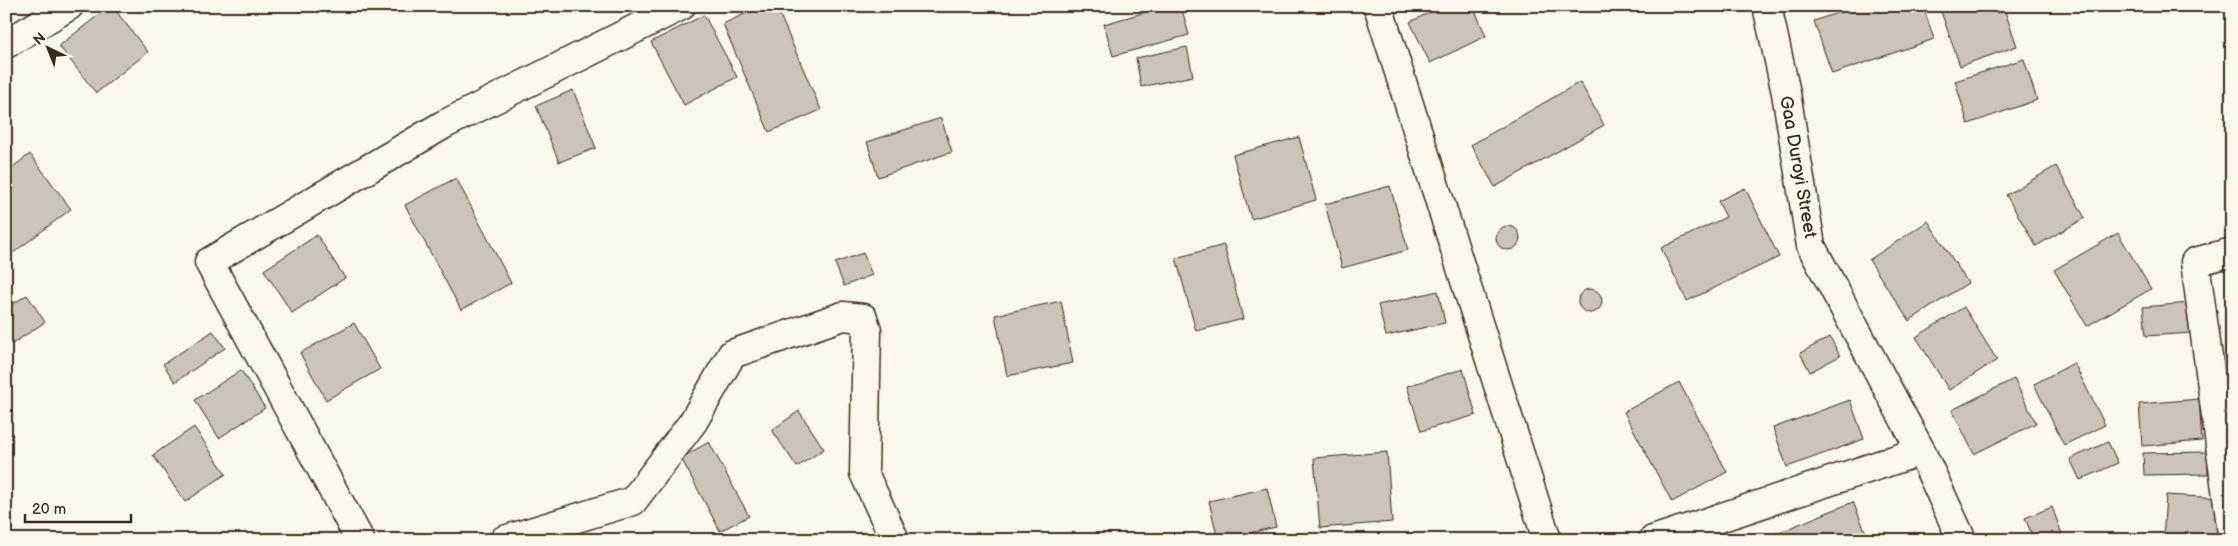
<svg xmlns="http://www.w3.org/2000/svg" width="2238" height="546" viewBox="0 0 2238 546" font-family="'Balsamiq Sans',sans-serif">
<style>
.building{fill:#ccc4b9;stroke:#3b2a1e}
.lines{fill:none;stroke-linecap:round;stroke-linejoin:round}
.minor-casing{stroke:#3b2a1e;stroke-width:31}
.minor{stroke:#fbf7ec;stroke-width:28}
.labels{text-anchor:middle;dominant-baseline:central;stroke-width:4.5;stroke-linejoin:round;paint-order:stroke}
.street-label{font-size:18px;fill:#3b2a1e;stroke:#fbf7ec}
</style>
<rect width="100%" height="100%" fill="#fbf7ec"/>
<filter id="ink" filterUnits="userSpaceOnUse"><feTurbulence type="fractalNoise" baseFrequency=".02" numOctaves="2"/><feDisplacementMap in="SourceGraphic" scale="10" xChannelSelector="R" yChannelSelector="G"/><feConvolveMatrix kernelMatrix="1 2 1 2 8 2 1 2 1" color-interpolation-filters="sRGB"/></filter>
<g filter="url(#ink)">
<!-- building -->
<g class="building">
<path d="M110,6H112L148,52L96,93L59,46Z"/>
<path d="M295,6H307L299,12Z"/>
<path d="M762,6H776L821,110L769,132L723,24Z"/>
<path d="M1167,6H1181L1189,35L1113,56L1104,24Z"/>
<path d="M1443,6H1473L1486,36L1430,63L1410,22Z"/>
<path d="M1857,6H1923L1934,39L1832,74L1814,21Z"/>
<path d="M1939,6H2003L2017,46L1960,66Z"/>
<path d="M704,15L737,77L684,105L651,42Z"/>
<path d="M1187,47L1193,76L1141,87L1136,58Z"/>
<path d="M2024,59L2037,100L1968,124L1955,81Z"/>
<path d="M1580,82L1604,125L1495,187L1471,145Z"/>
<path d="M573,90L596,148L559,162L536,106Z"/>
<path d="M941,118L952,152L878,177L867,142Z"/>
<path d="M1299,137L1316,200L1251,219L1233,155Z"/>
<path d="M30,154L71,209L13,253L6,243V172Z"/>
<path d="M2056,166L2085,218L2036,246L2006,195Z"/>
<path d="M456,178L511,283L461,310L405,205Z"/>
<path d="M1390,186L1408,250L1342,268L1325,204Z"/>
<path d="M1745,188L1779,257L1687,301L1661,248L1726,217L1718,201Z"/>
<path d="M1928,221L1968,283L1909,321L1869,260Z"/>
<circle cx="1508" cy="238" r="12"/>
<path d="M2118,233L2151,289L2087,326L2054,270Z"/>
<path d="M317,235L345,278L292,313L264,270Z"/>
<path d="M1224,245L1243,319L1196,331L1176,258Z"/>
<path d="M863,253L872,275L844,286L835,263Z"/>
<circle cx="1590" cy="301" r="12"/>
<path d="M1438,291L1445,323L1386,336L1378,305Z"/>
<path d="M27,295L45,322L6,348V308Z"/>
<path d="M1061,301L1073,363L1007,376L995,315Z"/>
<path d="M2189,303L2192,333L2146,336L2143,307Z"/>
<path d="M1964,307L1997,360L1949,390L1916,337Z"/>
<path d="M354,323L380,369L326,400L300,353Z"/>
<path d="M213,331L225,348L175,382L163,364Z"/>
<path d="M1830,337L1840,356L1810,372L1800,353Z"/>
<path d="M2074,363L2105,425L2064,445L2034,384Z"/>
<path d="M1463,369L1476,415L1421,431L1407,386Z"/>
<path d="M241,370L265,408L219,438L195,400Z"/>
<path d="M2014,379L2036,423L1974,454L1952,410Z"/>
<path d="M1679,382L1727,472L1672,502L1624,412Z"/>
<path d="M2199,399L2202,441L2142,446L2139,404Z"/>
<path d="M1850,400L1864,439L1787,467L1773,428Z"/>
<path d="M799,411L824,449L797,467L772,430Z"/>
<path d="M194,427L226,474L185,502L153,455Z"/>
<path d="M709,442L749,516L720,531L681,458Z"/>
<path d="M2108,442L2118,463L2080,480L2070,459Z"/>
<path d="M1387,452L1392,522L1320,528L1314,458Z"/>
<path d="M2207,452L2208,474L2144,475L2143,453Z"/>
<path d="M1267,488L1276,527L1218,540L1209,501Z"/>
<path d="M2166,495L2221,498L2219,540H2163Z"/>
<path d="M1853,502L1869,540H1777L1775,534Z"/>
<path d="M2052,507L2062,534L2047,540H2034L2025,518Z"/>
</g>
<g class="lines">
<defs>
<g id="minor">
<path d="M1378,6L1547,540"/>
<path d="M1767,6L1786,93L1811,246L1921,451"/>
<path d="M6,44L69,6"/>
<path d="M2232,252L2195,262L2232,533"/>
<path d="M360,540L209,262L443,125L681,6"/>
<path d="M504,540L633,501L693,422L732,354L843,316L863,318L867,330L864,473L895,540"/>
<path d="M1653,540L1921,451L1962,540"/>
</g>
</defs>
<!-- minor casing -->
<use href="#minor" class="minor-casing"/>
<!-- minor -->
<use href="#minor" class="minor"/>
</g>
</g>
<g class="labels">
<!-- street labels -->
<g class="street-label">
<text transform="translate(1798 167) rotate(80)">Gaa Duroyi Street</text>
</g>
</g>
<!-- margin -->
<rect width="2238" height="546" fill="none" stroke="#fbf7ec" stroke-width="25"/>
<rect x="12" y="12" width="2213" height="521" fill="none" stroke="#3b2a1e" stroke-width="2" filter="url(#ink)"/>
<!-- north arrow -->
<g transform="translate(48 48) rotate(317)" stroke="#fbf7ec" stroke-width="4" paint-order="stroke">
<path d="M0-4L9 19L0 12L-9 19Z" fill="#3b2a1e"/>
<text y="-8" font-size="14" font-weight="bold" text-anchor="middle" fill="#3b2a1e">N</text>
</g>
<!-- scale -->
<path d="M25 514v8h106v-8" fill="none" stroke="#3b2a1e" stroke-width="2.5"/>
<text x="32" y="514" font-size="15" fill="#3b2a1e" stroke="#fbf7ec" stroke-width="4" paint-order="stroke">20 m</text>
</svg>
